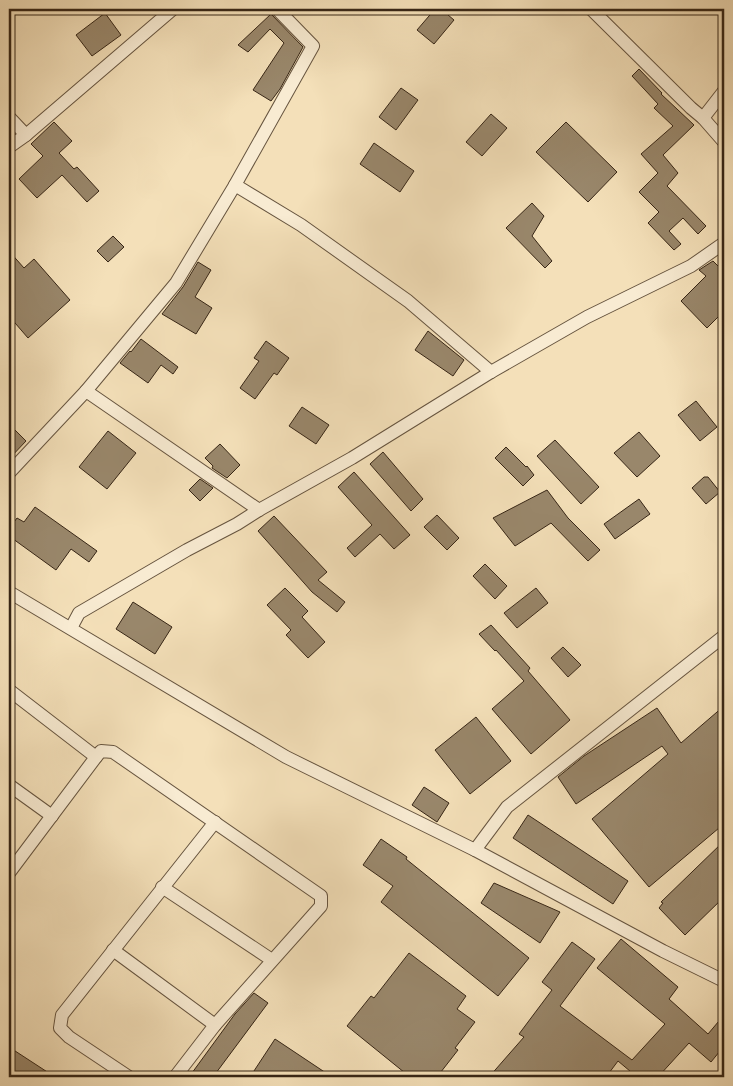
<svg xmlns="http://www.w3.org/2000/svg" width="733" height="1086" viewBox="0 0 733 1086" font-family="'Old Standard TT',serif">
<style>
.building{fill:#99876b;stroke:#372616}
.lines{fill:none;stroke-linecap:round;stroke-linejoin:round}
.street-casing{stroke:#66543f;stroke-width:14}
.street{stroke:#f8ebd2;stroke-width:12}
</style>
<rect width="100%" height="100%" fill="#f4e0b9"/>
<filter id="stains"><feTurbulence type="fractalNoise" baseFrequency=".004" numOctaves="4"/><feColorMatrix values="0 0 0 0 .2 0 0 0 0 .09 0 0 0 0 .02 0 0 0 .5 -.17"/></filter>
<radialGradient id="worn" r=".72"><stop offset=".6" stop-color="#630" stop-opacity="0"/><stop offset="1" stop-color="#630" stop-opacity=".3"/></radialGradient>
<!-- building -->
<g class="building">
<path d="M435,9H441L454,20L434,44L417,30Z"/>
<path d="M105,13L121,35L92,56L76,35Z"/>
<path d="M271,14L303,47L280,89L271,101L253,90L284,43L270,29L248,52L238,45Z"/>
<path d="M639,69L662,93L661,94L694,125L663,155L678,173L667,186L706,226L698,234L683,218L669,231L681,244L674,250L648,223L659,212L639,192L658,173L641,154L673,126L654,108L658,104L632,76Z"/>
<path d="M401,88L418,100L396,130L379,117Z"/>
<path d="M491,114L507,128L482,156L466,142Z"/>
<path d="M54,122L72,141L59,153L74,169L77,167L99,191L87,202L62,175L37,198L19,179L43,156L31,144Z"/>
<path d="M566,122L617,172L588,202L536,152Z"/>
<path d="M374,143L414,171L400,192L360,164Z"/>
<path d="M532,203L544,216L532,236L552,261L545,268L506,228Z"/>
<path d="M113,236L124,247L108,262L97,251Z"/>
<path d="M9,251L24,268L34,259L70,300L28,338L9,316Z"/>
<path d="M713,261L724,272V311L707,328L681,301L706,276L699,270Z"/>
<path d="M198,262L211,270L195,297L212,308L196,334L162,314L183,287Z"/>
<path d="M428,331L464,360L453,376L415,350Z"/>
<path d="M141,339L178,367L173,374L161,365L148,383L120,363L130,351L131,352Z"/>
<path d="M266,341L289,358L277,375L274,373L255,399L240,388L259,361L254,358Z"/>
<path d="M696,401L717,427L700,441L678,415Z"/>
<path d="M302,407L329,425L316,444L289,426Z"/>
<path d="M9,424L26,441L9,459Z"/>
<path d="M108,431L136,453L107,489L79,467Z"/>
<path d="M639,432L660,456L637,477L614,453Z"/>
<path d="M555,440L599,487L581,504L537,456Z"/>
<path d="M220,444L240,465L227,478L212,468L213,466L205,458Z"/>
<path d="M506,447L526,467L527,466L534,475L523,486L495,458Z"/>
<path d="M383,452L423,499L411,511L370,464Z"/>
<path d="M354,472L410,535L394,549L380,534L355,557L347,548L372,525L338,487Z"/>
<path d="M704,477H708L720,492L706,504L692,488Z"/>
<path d="M200,479L213,488L200,501L189,490Z"/>
<path d="M547,490L568,518L600,550L588,561L551,523L515,546L493,518Z"/>
<path d="M639,499L650,514L615,539L604,524Z"/>
<path d="M35,507L97,551L89,562L71,549L56,570L9,536V529L17,518L24,522Z"/>
<path d="M437,515L459,538L447,550L424,527Z"/>
<path d="M274,516L327,572L318,580L345,602L337,612L312,592L258,531Z"/>
<path d="M485,564L507,586L495,599L473,576Z"/>
<path d="M285,588L308,611L302,617L325,642L308,658L286,635L291,630L267,605Z"/>
<path d="M536,588L548,603L517,628L504,613Z"/>
<path d="M133,602L172,627L155,654L116,629Z"/>
<path d="M491,625L530,668L528,671L570,720L531,754L492,709L524,681L496,650L495,651L479,634Z"/>
<path d="M563,647L581,665L568,677L551,658Z"/>
<path d="M724,706V834L719,828L649,887L592,819L668,754L662,746L576,804L558,777L584,756L657,708L681,743Z"/>
<path d="M476,717L511,761L470,794L435,750Z"/>
<path d="M424,787L449,803L437,822L412,805Z"/>
<path d="M528,815L628,881L613,904L513,838Z"/>
<path d="M381,839L407,857L406,859L529,958L498,996L381,902L393,886L363,865Z"/>
<path d="M724,841V897L685,935L659,908L663,903L661,902Z"/>
<path d="M494,883L560,912L540,943L481,903Z"/>
<path d="M621,939L678,987L669,999L708,1034L724,1015V1046L711,1062L689,1043L658,1077H637L618,1061L606,1077H489L524,1037L519,1034L552,990L542,982L572,942L595,959L560,1006L632,1060L665,1024L597,968Z"/>
<path d="M409,953L466,996L457,1009L475,1022L455,1048L458,1050L437,1077H410L347,1026L371,996L374,998Z"/>
<path d="M254,993L268,1003L213,1077H189L235,1014Z"/>
<path d="M275,1039L332,1077H250Z"/>
<path d="M9,1047L55,1077H22L9,1069Z"/>
</g>
<g class="lines">
<defs>
<g id="street">
<path d="M277,9L313,46L235,185L301,225L408,301L491,372"/>
<path d="M591,9L691,108L703,118L724,142"/>
<path d="M9,117L26,135"/>
<path d="M703,118L724,91"/>
<path d="M9,147L26,135L173,9"/>
<path d="M86,391L176,283L235,185"/>
<path d="M9,473L86,391L259,510"/>
<path d="M9,592L286,757L475,850L663,951L724,981"/>
<path d="M71,628L79,613L187,550L237,524L259,510L352,458L491,372L587,317L691,266L724,243"/>
<path d="M9,690L96,757L101,751L113,752L321,896V906L215,1025L175,1077"/>
<path d="M9,785L52,816"/>
<path d="M475,850L507,807L724,636"/>
<path d="M9,873L96,757"/>
<path d="M162,887L272,960"/>
<path d="M113,950L215,1025"/>
<path d="M129,1077L69,1037L60,1028L62,1015L215,822"/>
</g>
</defs>
<!-- street casing -->
<use href="#street" class="street-casing"/>
<!-- street -->
<use href="#street" class="street"/>
</g>
<!-- margin -->
<rect width="733" height="1086" fill="none" stroke="#f4e0b9" stroke-width="30"/>
<rect x="10" y="10" width="713" height="1066" fill="none" stroke="#372616" stroke-width="2.5"/>
<rect x="15" y="15" width="703" height="1056" fill="none" stroke="#372616"/>
<rect width="100%" height="100%" filter="url(#stains)"/>
<rect width="100%" height="100%" fill="url(#worn)"/>
</svg>
